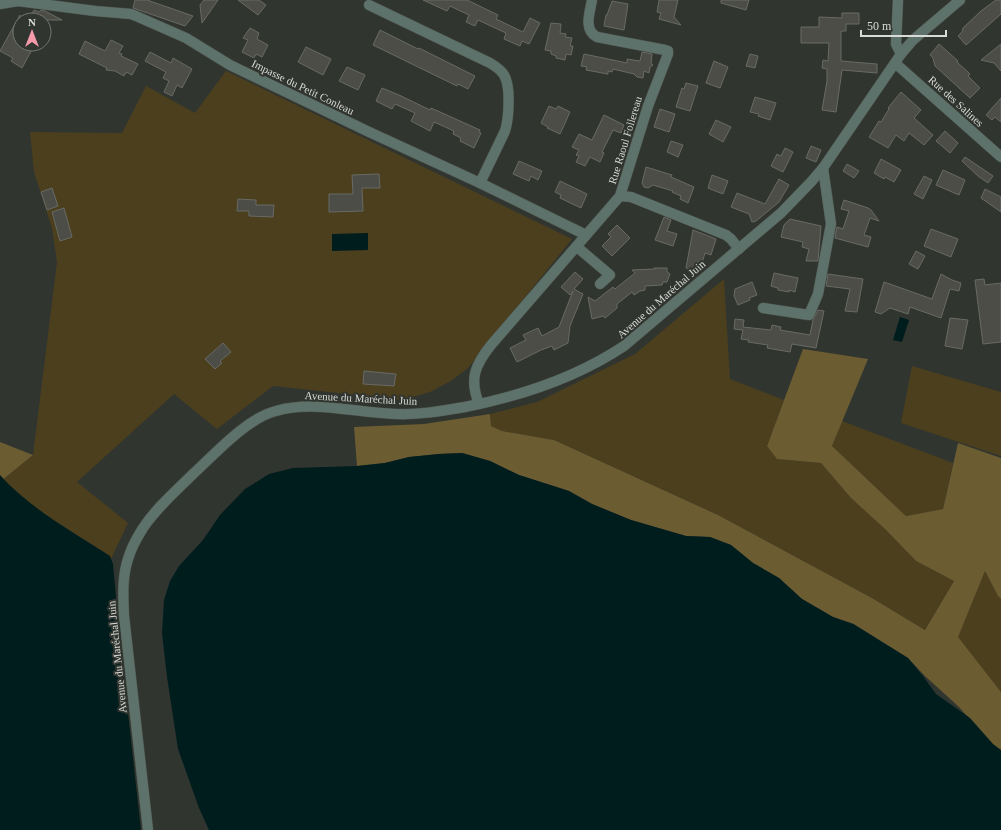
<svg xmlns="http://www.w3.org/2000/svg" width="1001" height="830" viewBox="0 0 1001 830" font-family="Georgia,serif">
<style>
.green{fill:#4b3f1e}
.forest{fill:#6c5c31}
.water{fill:#001d1e}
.building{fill:#4b4d46;stroke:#696a64}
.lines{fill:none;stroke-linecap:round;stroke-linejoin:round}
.minor-casing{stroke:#4f534e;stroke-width:11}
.minor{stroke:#5c726a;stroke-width:10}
.labels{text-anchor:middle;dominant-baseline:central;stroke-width:4;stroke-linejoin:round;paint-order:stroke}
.street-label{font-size:11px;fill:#d8dbd7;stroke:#313530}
</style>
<rect width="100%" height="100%" fill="#313530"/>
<!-- green -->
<g class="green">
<path d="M226,71L572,239L468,368L451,381L430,392L403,400L273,386L217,429L174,394L77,482L128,523L111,559L141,830L0,475L4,479L33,455L57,262L52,228L34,172L30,132L122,133L146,86L195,113Z"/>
<path d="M724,279L730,379L784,400L767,446L778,459L821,463L851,498L886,530L916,561L954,581L925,630L872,598L718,515L554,440L502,431L491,426L490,414L537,402L635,354Z"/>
<path d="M912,366L1001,392V456L901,423Z"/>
<path d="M842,421L953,463L943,509L906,516L832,446Z"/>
<path d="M985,571L998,596L1001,599V692L957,637Z"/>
</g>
<!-- forest -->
<g class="forest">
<path d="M803,349L868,359L832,446L906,516L943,509L958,443L1001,458V599L998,596L985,571L958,637L1001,692V755L959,707L925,676L908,658L854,624L833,617L802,599L779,578L753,563L731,545L710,537L686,536L631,520L592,504L569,491L519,475L490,461L462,453L439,454L409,457L385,463L357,466L354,427L424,424L490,414L491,426L502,431L554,440L718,515L872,598L925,630L954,581L916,561L886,530L851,498L821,463L777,459L767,446Z"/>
<path d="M0,442L33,455L0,482Z"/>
</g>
<!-- water -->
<g class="water">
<path d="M368,233V250L332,251V234Z"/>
<path d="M900,317L909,320L902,342L893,340Z"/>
<path d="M462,453L490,461L519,475L569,491L592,504L631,520L686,536L710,537L731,545L753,563L779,578L802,599L833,617L853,624L908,658L923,676L936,694L970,718L993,744L1001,750V830H209L199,808L178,749L167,677L162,633L164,600L170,581L179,566L203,540L220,515L245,489L269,474L293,468L357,466L385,463L409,457L439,454Z"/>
<path d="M0,475C29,508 73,532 110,556L113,564L120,640L141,830H0Z"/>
</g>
<!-- building -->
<g class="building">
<path d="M135,0H147L193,16L185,26L133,8Z"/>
<path d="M204,0H218L202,23L200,5Z"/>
<path d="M238,0H259L266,5L258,15Z"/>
<path d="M423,0H467L498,15L496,19L523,32L530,18L540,23L529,44L522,41L520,46L504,39L506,33L478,20L475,26L466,22L469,15L450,6L447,11Z"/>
<path d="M659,0H678L674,17L681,25L659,19L661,13L657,12Z"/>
<path d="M721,0H749L746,10L721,3Z"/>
<path d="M996,0H1001V14L966,45L958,36L962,32L963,28L981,11Z"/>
<path d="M612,1L628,4L624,30L604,26L606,15H607Z"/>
<path d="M34,10L39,12L41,10L45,11L62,20H29Z"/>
<path d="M842,13H859V24H846V31H841V61L877,64V73L842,70L836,112L822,110L827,81V69L822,68L823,60L828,61L829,43H801V27H819V17L842,18Z"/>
<path d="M20,15V44H35L22,68L11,61L13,58L0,51Z"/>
<path d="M551,23L561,24L560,33L566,34L565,37L572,38L570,46H573L571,55L566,54L565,60L556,58V56L551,54V51L545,50Z"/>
<path d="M250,28L259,33L257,39L268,45L262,57L256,54L254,58L242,52L248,40L243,38Z"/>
<path d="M380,30L418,49L419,48L475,76L468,89L458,84L457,86L373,45Z"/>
<path d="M111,40L123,46L119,53L122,54L121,56L138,64L132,75L126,72L124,76L115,71L106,70L107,68L79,54L85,41L105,51Z"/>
<path d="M939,44L958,61L957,62L970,74L968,76L980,88L970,98L935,66L933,58L930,55Z"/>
<path d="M1001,44V71L994,63L981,60Z"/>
<path d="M306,47L331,59L323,75L298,62Z"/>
<path d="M150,52L171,63L173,58L192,69L182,88L177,85L172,96L164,92L169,81L163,78L166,72L145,61Z"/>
<path d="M642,52L652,54L651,63L653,65L650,67L649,73L644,71L643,78L637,77L634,74L613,69L612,72L608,71V74L586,70L587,67L581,66L584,54L627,63V59L640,61Z"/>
<path d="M750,54L758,56L755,68L746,66Z"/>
<path d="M714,61L728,67L720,88L706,83Z"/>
<path d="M347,67L365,75L358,90L339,81Z"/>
<path d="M686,83L698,86L690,111L676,107L682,88L684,89Z"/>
<path d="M382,88L399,95L430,110L431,108L480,130L479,132L481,133L474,148L460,141L461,138L453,134L454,131L434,122L430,131L411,121L415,113L395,104L392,109L376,101Z"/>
<path d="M901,92L921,110L914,118L933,135L924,145L909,133L904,141L896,135L888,148L869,137L879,121L881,122L889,109L888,108Z"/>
<path d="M755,97L776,103L770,120L758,116L759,114L750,112Z"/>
<path d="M1001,98V122L995,117L992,120L986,115Z"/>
<path d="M549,106L556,109L558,106L570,112L560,134L547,128L548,127L541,123Z"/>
<path d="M660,109L675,114L669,132L654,127Z"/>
<path d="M604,115L624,125L621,133L613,130L602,152L604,153L600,162L590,157L585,166L576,162L579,156L576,155L579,150L572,147L579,134L592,140Z"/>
<path d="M716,120L731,127L723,142L709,134Z"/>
<path d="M945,131L958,143L950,153L936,141Z"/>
<path d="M671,141L683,145L678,157L667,152Z"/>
<path d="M811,146L821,150L816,162L806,158Z"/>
<path d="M785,148L793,152L783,172L771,166L777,154L781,156Z"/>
<path d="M965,157L993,176L988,183L978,176L962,161Z"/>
<path d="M881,159L901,170L894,182L885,177L884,179L874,173Z"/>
<path d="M519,161L542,171L538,180L531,176L529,181L513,174Z"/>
<path d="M847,164L859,171L854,178L843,171Z"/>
<path d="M646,167L672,175L671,177L694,187L688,203L680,199L681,196L672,192L673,191L653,185L648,188L644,187L642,183Z"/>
<path d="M943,170L965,180L959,195L936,185Z"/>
<path d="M379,174L380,188H362L363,211L329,212V194H353L352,175Z"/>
<path d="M712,175L728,181L723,194L708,188Z"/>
<path d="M924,176L932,180L923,199L914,194Z"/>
<path d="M779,179L789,185L779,202L756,221L752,222L749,214L731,207L737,193L765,204Z"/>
<path d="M560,181L587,194L581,208L560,198L561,195L555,192Z"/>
<path d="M52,188L58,206L47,210L41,192Z"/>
<path d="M985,189L1001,197V212L981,198Z"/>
<path d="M238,199L256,200V205H274L273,217L249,216V211H237Z"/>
<path d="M844,200L868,208L871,210L879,221L870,218L864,235L871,237L868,247L835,238L837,227L843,229L849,211L841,209Z"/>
<path d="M64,208L72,237L60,241L52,212Z"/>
<path d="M664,217L671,220L667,231L677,234L673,246L655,240Z"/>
<path d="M790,219L821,226L818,261H806L809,249L802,247L803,242L781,237L784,225Z"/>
<path d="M617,225L630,238L612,256L602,246L611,237L608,234Z"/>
<path d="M931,229L958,239L951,257L924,246Z"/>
<path d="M693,230L716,239L711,255L705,253L702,263L698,262L696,270L686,268Z"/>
<path d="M916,251L925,256L918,269L909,264Z"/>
<path d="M654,268H667V272L670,274L667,282H663L662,285L645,286V290L640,291L634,295L632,292L617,304V308L605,318L603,316L592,319L588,297L595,301L613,287L615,289L635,273L632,270L655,269Z"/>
<path d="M575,272L583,279L574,289L583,294L570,326L568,343L554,350L552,346L541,350L517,362L510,348L526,340L523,335L538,328L542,336L559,327L573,291L570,295L561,287Z"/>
<path d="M774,273L798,278L795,292L789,290V292L778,290V288L771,286Z"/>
<path d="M828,274L863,279L857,312L845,311L850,289L826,286Z"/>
<path d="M941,274L952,280L961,283L959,291L950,289L941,318L910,307L908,314L890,308L881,314L875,312L884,282L932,299Z"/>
<path d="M984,279L985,285L1001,283V342L983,344L975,280Z"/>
<path d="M752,282L757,295L749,298L750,300L738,305L734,296L735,289Z"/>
<path d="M818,310L824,311L816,348L792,344L790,352L767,348L768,345L748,342L749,340L741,339L743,330L734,329L735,319L744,320L743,327L771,330L772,325L781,327L780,330L810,335L813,320Z"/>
<path d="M950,318L968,320L962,349L945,346Z"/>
<path d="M223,343L231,352L220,361L222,363L215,369L205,359Z"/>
<path d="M364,371L396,374L394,386L363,384Z"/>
</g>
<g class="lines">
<defs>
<g id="minor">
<path d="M898,0L896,44L901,54"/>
<path d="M0,4L18,1L95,11L131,14L136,16L186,38L230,65L367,131L480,183L586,235"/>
<path d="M369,5L490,63C495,66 501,70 504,75C511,86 509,118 505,131L480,183"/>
<path d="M895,63L1001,157"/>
<path d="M620,196L631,197L726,235L731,239L739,249"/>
<path d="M577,247L610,275L600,284"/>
<path d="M763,308L809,315L818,294L831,224L823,168"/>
<path d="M479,404C469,379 475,365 491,345L620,196L648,106L668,54V51L665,50L597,37C583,30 590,12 592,0"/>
<path d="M148,830L124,616C123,595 122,575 129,556C132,546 138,536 143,528C157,507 176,491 193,474C215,454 247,418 276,411C315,400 356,413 396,414C419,415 442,411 465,407C521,396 576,378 624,346L781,213L811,182L823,168L901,54L913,40L960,0"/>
</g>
</defs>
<!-- minor casing -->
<use href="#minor" class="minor-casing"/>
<!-- minor -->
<use href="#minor" class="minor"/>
</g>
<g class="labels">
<!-- street labels -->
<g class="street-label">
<text transform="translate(303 87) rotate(26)">Impasse du Petit Conleau</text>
<text transform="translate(956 101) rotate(42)">Rue des Salines</text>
<text transform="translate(625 140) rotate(-73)">Rue Raoul Follereau</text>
<text transform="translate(661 299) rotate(-41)">Avenue du Maréchal Juin</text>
<text transform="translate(361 398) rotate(3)">Avenue du Maréchal Juin</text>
<text transform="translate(117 657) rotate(-96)">Avenue du Maréchal Juin</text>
</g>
</g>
<!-- north arrow -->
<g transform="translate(32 32)"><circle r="19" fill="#313530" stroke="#747773"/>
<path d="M0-3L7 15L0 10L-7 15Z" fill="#f39aab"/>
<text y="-6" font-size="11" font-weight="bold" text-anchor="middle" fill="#d8dbd7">N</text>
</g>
<!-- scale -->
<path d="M861 30v6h85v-6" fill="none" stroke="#d8dbd7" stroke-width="2"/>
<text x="867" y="30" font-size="12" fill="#d8dbd7" stroke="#313530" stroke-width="3" paint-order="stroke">50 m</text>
</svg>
